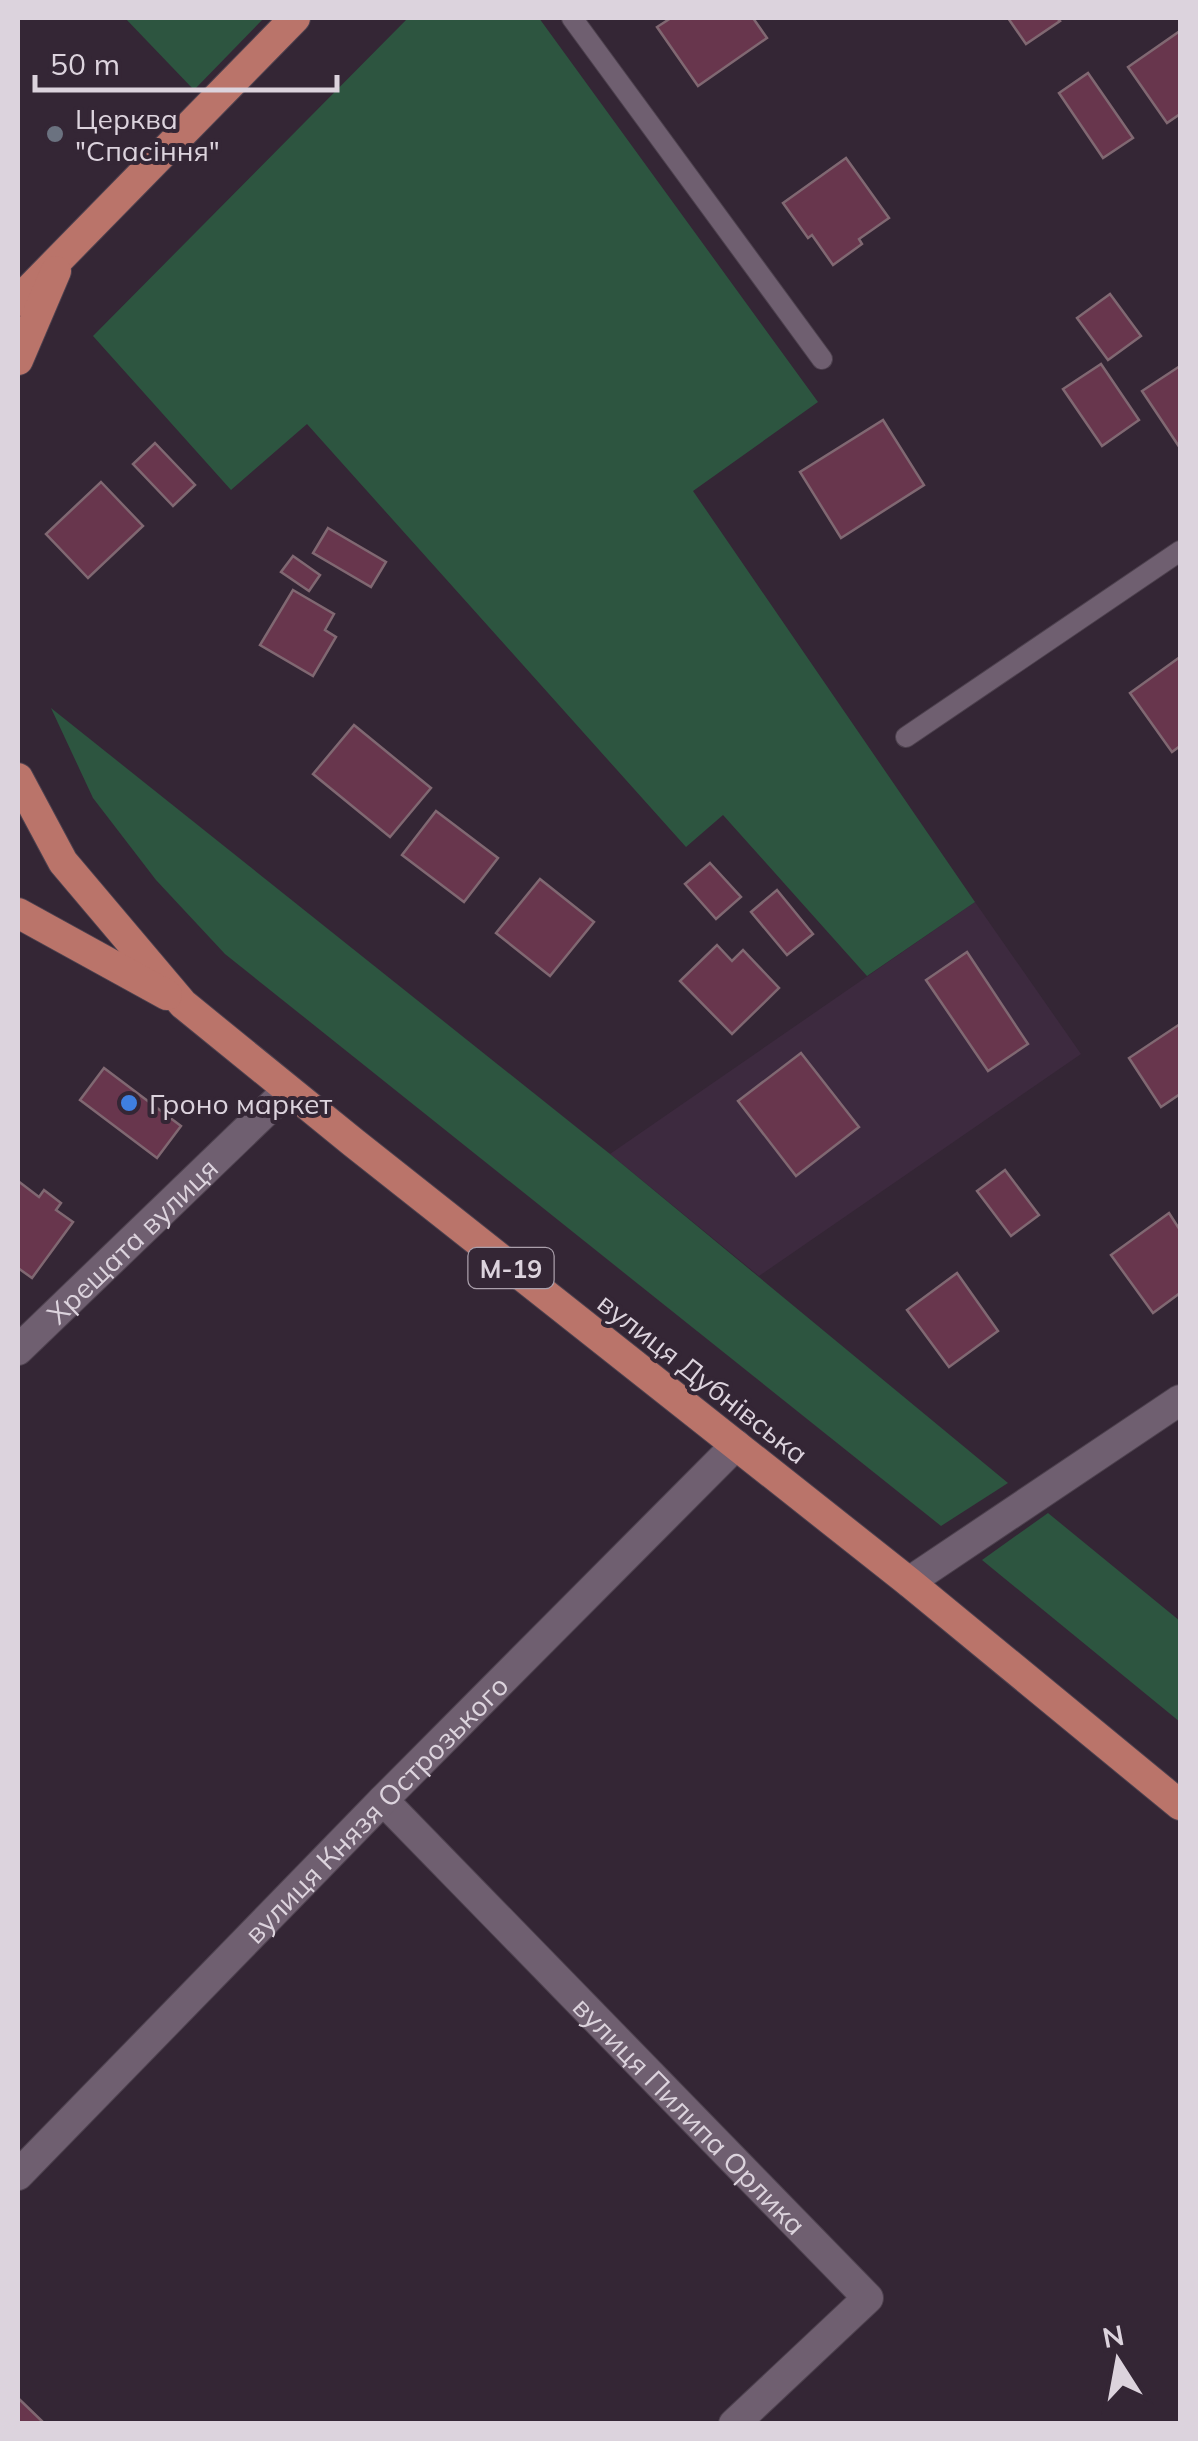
<svg xmlns="http://www.w3.org/2000/svg" width="1198" height="2441" viewBox="0 0 1198 2441" font-family="Mulish,sans-serif">
<style>
.built{fill:#3d2a3f}
.green{fill:#2d5540}
.building{fill:#68364d;stroke:#806872;stroke-width:2.5}
.lines{fill:none;stroke-linecap:round;stroke-linejoin:round}
.lane-casing{stroke:#4d414e;stroke-width:22}
.street-casing{stroke:#4d414e;stroke-width:32}
.highway-casing{stroke:#4d414e;stroke-width:32}
.lane{stroke:#6f5f70;stroke-width:20}
.street{stroke:#6f5f70;stroke-width:30}
.highway{stroke:#ba746a;stroke-width:30}
.worship-dot{fill:#6b7280;stroke:#342635;stroke-width:4}
.shop-dot{fill:#3f7fe0;stroke:#342635;stroke-width:4}
.labels{text-anchor:middle;dominant-baseline:central;stroke-width:8;stroke-linejoin:round;paint-order:stroke}
.shield{fill:#342635;stroke:#aa9fab;stroke-width:2.5}
.shield-label{font-size:25px;font-weight:bold;fill:#dcd3dd}
.poi-label{font-size:28px;fill:#dcd3dd;stroke:#342635;text-anchor:start}
.street-label{font-size:28px;fill:#dcd3dd;stroke:#342635}
</style>
<rect width="100%" height="100%" fill="#342635"/>
<!-- built -->
<path class="built" d="M975,902L1081,1054L759,1276L610,1154Z"/>
<!-- green -->
<g class="green">
<path d="M125,18H264L194,90Z"/>
<path d="M408,18H539L818,402L693,491L975,902L867,976L723,815L686,847L307,424L231,490L93,336Z"/>
<path d="M51,708L610,1154L1008,1483L941,1526L225,954L156,880L93,798Z"/>
<path d="M1048,1513L1180,1621V1722L982,1560Z"/>
</g>
<!-- building -->
<g class="building">
<path d="M671,18H753L767,38L698,86L657,27Z"/>
<path d="M1008,18H1057L1060,21L1026,44Z"/>
<path d="M1180,31V114L1167,123L1128,67Z"/>
<path d="M1088,73L1133,138L1103,158L1059,93Z"/>
<path d="M846,158L889,218L859,239L862,244L833,265L812,235L808,238L783,203Z"/>
<path d="M1110,294L1141,336L1108,360L1077,318Z"/>
<path d="M1101,364L1139,420L1102,446L1063,389Z"/>
<path d="M1180,366V448L1142,391Z"/>
<path d="M883,420L924,485L841,538L800,472Z"/>
<path d="M155,443L195,485L173,506L133,464Z"/>
<path d="M101,482L143,526L88,578L46,534Z"/>
<path d="M328,528L386,562L371,587L313,553Z"/>
<path d="M293,556L320,575L309,591L281,572Z"/>
<path d="M293,590L334,614L325,630L336,637L313,676L260,645Z"/>
<path d="M1180,657V746L1172,752L1130,693Z"/>
<path d="M354,725L431,788L390,837L313,774Z"/>
<path d="M436,811L498,858L464,902L402,855Z"/>
<path d="M710,863L741,897L716,919L685,884Z"/>
<path d="M540,879L594,922L550,976L496,933Z"/>
<path d="M777,890L813,934L787,955L751,912Z"/>
<path d="M717,945L732,961L743,950L779,988L732,1034L680,981Z"/>
<path d="M967,952L1028,1044L988,1071L926,980Z"/>
<path d="M1180,1024V1094L1161,1107L1129,1058Z"/>
<path d="M801,1053L859,1127L796,1176L738,1101Z"/>
<path d="M104,1068L181,1126L157,1158L80,1100Z"/>
<path d="M1005,1170L1039,1215L1011,1236L977,1191Z"/>
<path d="M18,1181L39,1197L44,1190L61,1203L56,1210L73,1222L32,1278L18,1268Z"/>
<path d="M1169,1213L1180,1230V1293L1153,1313L1111,1255Z"/>
<path d="M957,1273L998,1331L949,1367L907,1310Z"/>
<path d="M18,2398L45,2424H18Z"/>
</g>
<g class="lines">
<defs>
<g id="lane">
<path d="M572,18L822,359"/>
<path d="M906,737L1180,551"/>
</g>
<g id="street">
<path id="s1" d="M18,1350L288,1090"/>
<path d="M909,1582L1180,1400"/>
<path id="s2" d="M383,1800L868,2298L734,2424"/>
<path id="s3" d="M18,2175L383,1800L736,1445"/>
</g>
<g id="highway">
<path d="M18,301L295,18"/>
<path d="M18,360L56,271"/>
<path d="M18,778L63,862L183,1004L354,1143L909,1582L1180,1805"/>
<path d="M18,913L167,995"/>
</g>
</defs>
<!-- lane casing -->
<use href="#lane" class="lane-casing"/>
<!-- street casing -->
<use href="#street" class="street-casing"/>
<!-- highway casing -->
<use href="#highway" class="highway-casing"/>
<!-- lane -->
<use href="#lane" class="lane"/>
<!-- street -->
<use href="#street" class="street"/>
<!-- highway -->
<use href="#highway" class="highway"/>
</g>
<!-- markers -->
<circle class="worship-dot" cx="55" cy="134" r="10"/>
<circle class="shop-dot" cx="129" cy="1103" r="10"/>
<g class="labels">
<!-- shield labels -->
<rect class="shield" x="468.5" y="1248" width="85" height="40" rx="8"/>
<g class="shield-label">
<text x="511" y="1268">М-19</text>
</g>
<!-- poi labels -->
<g class="poi-label">
<text x="75" y="118">Церква<tspan x="75" dy="32">"Спасіння"</tspan></text>
<text x="149" y="1103">Гроно маркет</text>
</g>
<!-- street labels -->
<g class="street-label">
<text stroke="none"><textPath href="#s1" startOffset="158">Хрещата вулиця</textPath></text>
<text transform="translate(703 1378) rotate(38)">вулиця Дубнівська</text>
<text stroke="none"><textPath href="#s3" startOffset="512">вулиця Князя Острозького</textPath></text>
<text stroke="none"><textPath href="#s2" startOffset="440">вулиця Пилипа Орлика</textPath></text>
</g>
</g>
<!-- border -->
<rect width="1198" height="2441" fill="none" stroke="#dcd3dd" stroke-width="40"/>
<!-- north arrow -->
<g transform="translate(1118 2361) rotate(349)" stroke="#342635" stroke-width="8" paint-order="stroke">
<path d="M0-8L18 38L0 25L-18 38Z" fill="#dcd3dd"/>
<text y="-15" font-size="28" font-weight="bold" text-anchor="middle" fill="#dcd3dd">N</text>
</g>
<!-- scale -->
<path d="M35 75v15h302v-15" fill="none" stroke="#dcd3dd" stroke-width="5"/>
<text x="50" y="75" font-size="30" fill="#dcd3dd" stroke="#342635" stroke-width="8" paint-order="stroke">50 m</text>
</svg>
